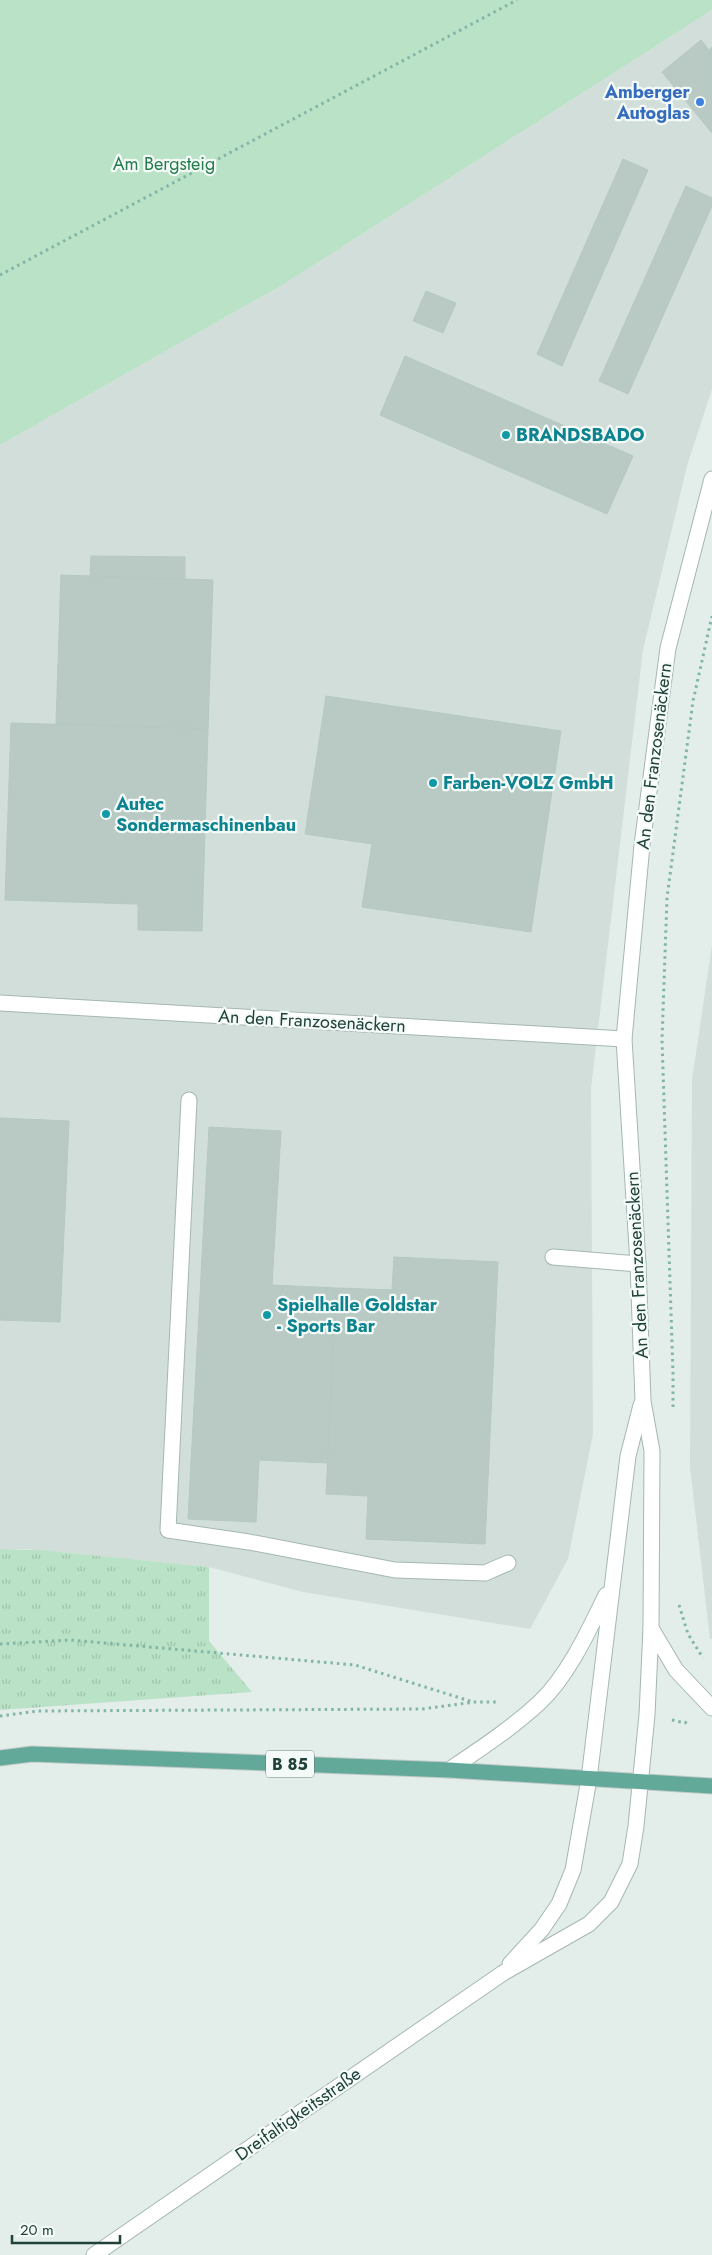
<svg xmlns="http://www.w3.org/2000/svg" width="712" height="2255" viewBox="0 0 712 2255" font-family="Jost,sans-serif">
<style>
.built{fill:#d1ded9}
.grass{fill:url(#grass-tufts)}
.garden{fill:#bae2c6}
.building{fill:#b8cac3;stroke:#b4c9c1}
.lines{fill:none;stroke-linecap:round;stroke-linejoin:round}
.minor-casing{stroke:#a5b7b2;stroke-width:17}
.major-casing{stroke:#c1cac8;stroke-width:17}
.path{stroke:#80b5a7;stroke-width:3;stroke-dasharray:2.5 4;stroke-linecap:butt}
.minor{stroke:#fff;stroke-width:15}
.major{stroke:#63a99a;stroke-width:15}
.shop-dot{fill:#3f7fe0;stroke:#f4faf7;stroke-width:2}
.culture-dot{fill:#0f9aa8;stroke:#f4faf7;stroke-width:2}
.labels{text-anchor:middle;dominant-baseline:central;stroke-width:4.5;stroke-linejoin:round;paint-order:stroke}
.shield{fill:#f4faf7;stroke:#607973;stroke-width:1}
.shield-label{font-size:16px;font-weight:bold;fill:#20423b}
.shop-label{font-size:18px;font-weight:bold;fill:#366cbe;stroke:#f4faf7;text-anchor:end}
.park-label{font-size:18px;fill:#267d4c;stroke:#f4faf7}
.culture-label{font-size:18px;font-weight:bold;fill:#0d838f;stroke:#f4faf7;text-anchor:start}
.street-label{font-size:18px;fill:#20423b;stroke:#f4faf7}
</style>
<defs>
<pattern id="grass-tufts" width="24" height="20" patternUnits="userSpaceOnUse" patternTransform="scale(1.25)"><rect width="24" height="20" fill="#bae2c6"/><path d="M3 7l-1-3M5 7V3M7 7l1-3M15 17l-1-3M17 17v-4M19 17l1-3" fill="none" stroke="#a0c3ab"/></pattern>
</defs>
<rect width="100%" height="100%" fill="#e3eeea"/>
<!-- built -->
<g class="built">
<path d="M712,10V389L687,466L643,650L591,1088L593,1434L568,1559L530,1629L303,1592L209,1567L26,1549H0V445L284,284Z"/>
<path d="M712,945V1639H710L690,1467L692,1080Z"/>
</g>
<!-- grass -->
<path class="grass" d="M0,1549L39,1550L209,1567V1641L252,1692L0,1710Z"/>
<!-- garden -->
<path class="garden" d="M0,0H712V10L284,284L0,445Z"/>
<!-- building -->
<g class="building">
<path d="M701,40L709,50L712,47V133L662,72Z"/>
<path d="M623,159L648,170L562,366L537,354Z"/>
<path d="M686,186L712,198V206L628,394L599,381Z"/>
<path d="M426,291L456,303L443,333L413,321Z"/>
<path d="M405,356L633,456L607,514L380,415Z"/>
<path d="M91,556L185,557V580L90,577Z"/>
<path d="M61,575L213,580L208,729L56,724Z"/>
<path d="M326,696L561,731L531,932L362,907L372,844L305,834Z"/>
<path d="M11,723L208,729L202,931L138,930V904L5,900Z"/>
<path d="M0,1118L69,1121L60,1322L0,1320Z"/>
<path d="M209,1127L281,1131L272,1285L336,1288L328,1463L259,1460L256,1522L188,1519Z"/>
<path d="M394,1257L498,1262L485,1544L366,1539L368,1496L326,1494L336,1288L392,1290Z"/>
</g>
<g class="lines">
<defs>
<g id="minor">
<path d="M0,1003L624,1039"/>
<path d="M189,1100L168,1530L249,1542L395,1570L485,1573L508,1563"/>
<path d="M553,1257L638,1264"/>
<path d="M651,1628L676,1670L712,1708"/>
<path d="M449,1770C480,1749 512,1728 539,1703C568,1676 589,1630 606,1595"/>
<path d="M510,1964L542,1929L559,1904L573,1870L589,1779L628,1456L641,1405"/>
<path d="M94,2255L503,1973L589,1924L611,1902L630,1864L636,1826L647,1715L651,1628L652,1451L643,1401L638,1264L624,1039L642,845L668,648L712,479"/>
</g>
<path id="major" d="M0,1758L32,1754L449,1770L712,1786"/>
</defs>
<!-- minor casing -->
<use href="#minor" class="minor-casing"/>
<!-- major casing -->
<use href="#major" class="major-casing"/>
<!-- path -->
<g class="path">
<path d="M0,275L517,0"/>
<path d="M673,1407V1373L662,1040L667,898L693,701L712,616"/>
<path d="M679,1605L688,1634L703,1658"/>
<path d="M0,1644L70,1640L355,1665L473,1702"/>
<path d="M0,1716L38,1711L422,1709L475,1702H499"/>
<path d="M672,1720L685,1723L687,1721"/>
</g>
<!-- minor -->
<use href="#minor" class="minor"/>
<!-- major -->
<use href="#major" class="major"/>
</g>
<!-- markers -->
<circle class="shop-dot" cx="700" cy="102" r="5"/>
<g class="culture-dot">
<circle cx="506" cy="435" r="5"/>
<circle cx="433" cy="783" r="5"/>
<circle cx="106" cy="814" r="5"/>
<circle cx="267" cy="1315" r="5"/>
</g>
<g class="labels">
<!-- shield labels -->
<rect class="shield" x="266" y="1750.5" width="48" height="27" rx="4"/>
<g class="shield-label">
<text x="290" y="1764">B 85</text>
</g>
<!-- shop labels -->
<g class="shop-label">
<text x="690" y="92">Amberger<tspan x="690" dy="21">Autoglas</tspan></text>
</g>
<!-- park labels -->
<g class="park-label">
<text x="164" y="164">Am Bergsteig</text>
</g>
<!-- culture labels -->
<g class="culture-label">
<text x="516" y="435">BRANDSBADO</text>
<text x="443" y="783">Farben-VOLZ GmbH</text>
<text x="116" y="804">Autec<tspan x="116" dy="21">Sondermaschinenbau</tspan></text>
<text x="277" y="1305">Spielhalle Goldstar<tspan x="277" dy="21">- Sports Bar</tspan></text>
</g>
<!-- street labels -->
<g class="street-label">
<text transform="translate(654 756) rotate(-83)">An den Franzosenäckern</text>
<text transform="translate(312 1021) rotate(3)">An den Franzosenäckern</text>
<text transform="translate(637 1265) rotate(-93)">An den Franzosenäckern</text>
<text transform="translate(298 2114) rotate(-35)">Dreifaltigkeitsstraße</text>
</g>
</g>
<!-- scale -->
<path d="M12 2235v8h108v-8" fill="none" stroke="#20423b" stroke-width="2.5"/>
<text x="20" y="2235" font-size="15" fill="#20423b" stroke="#f4faf7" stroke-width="4" paint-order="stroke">20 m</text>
</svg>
